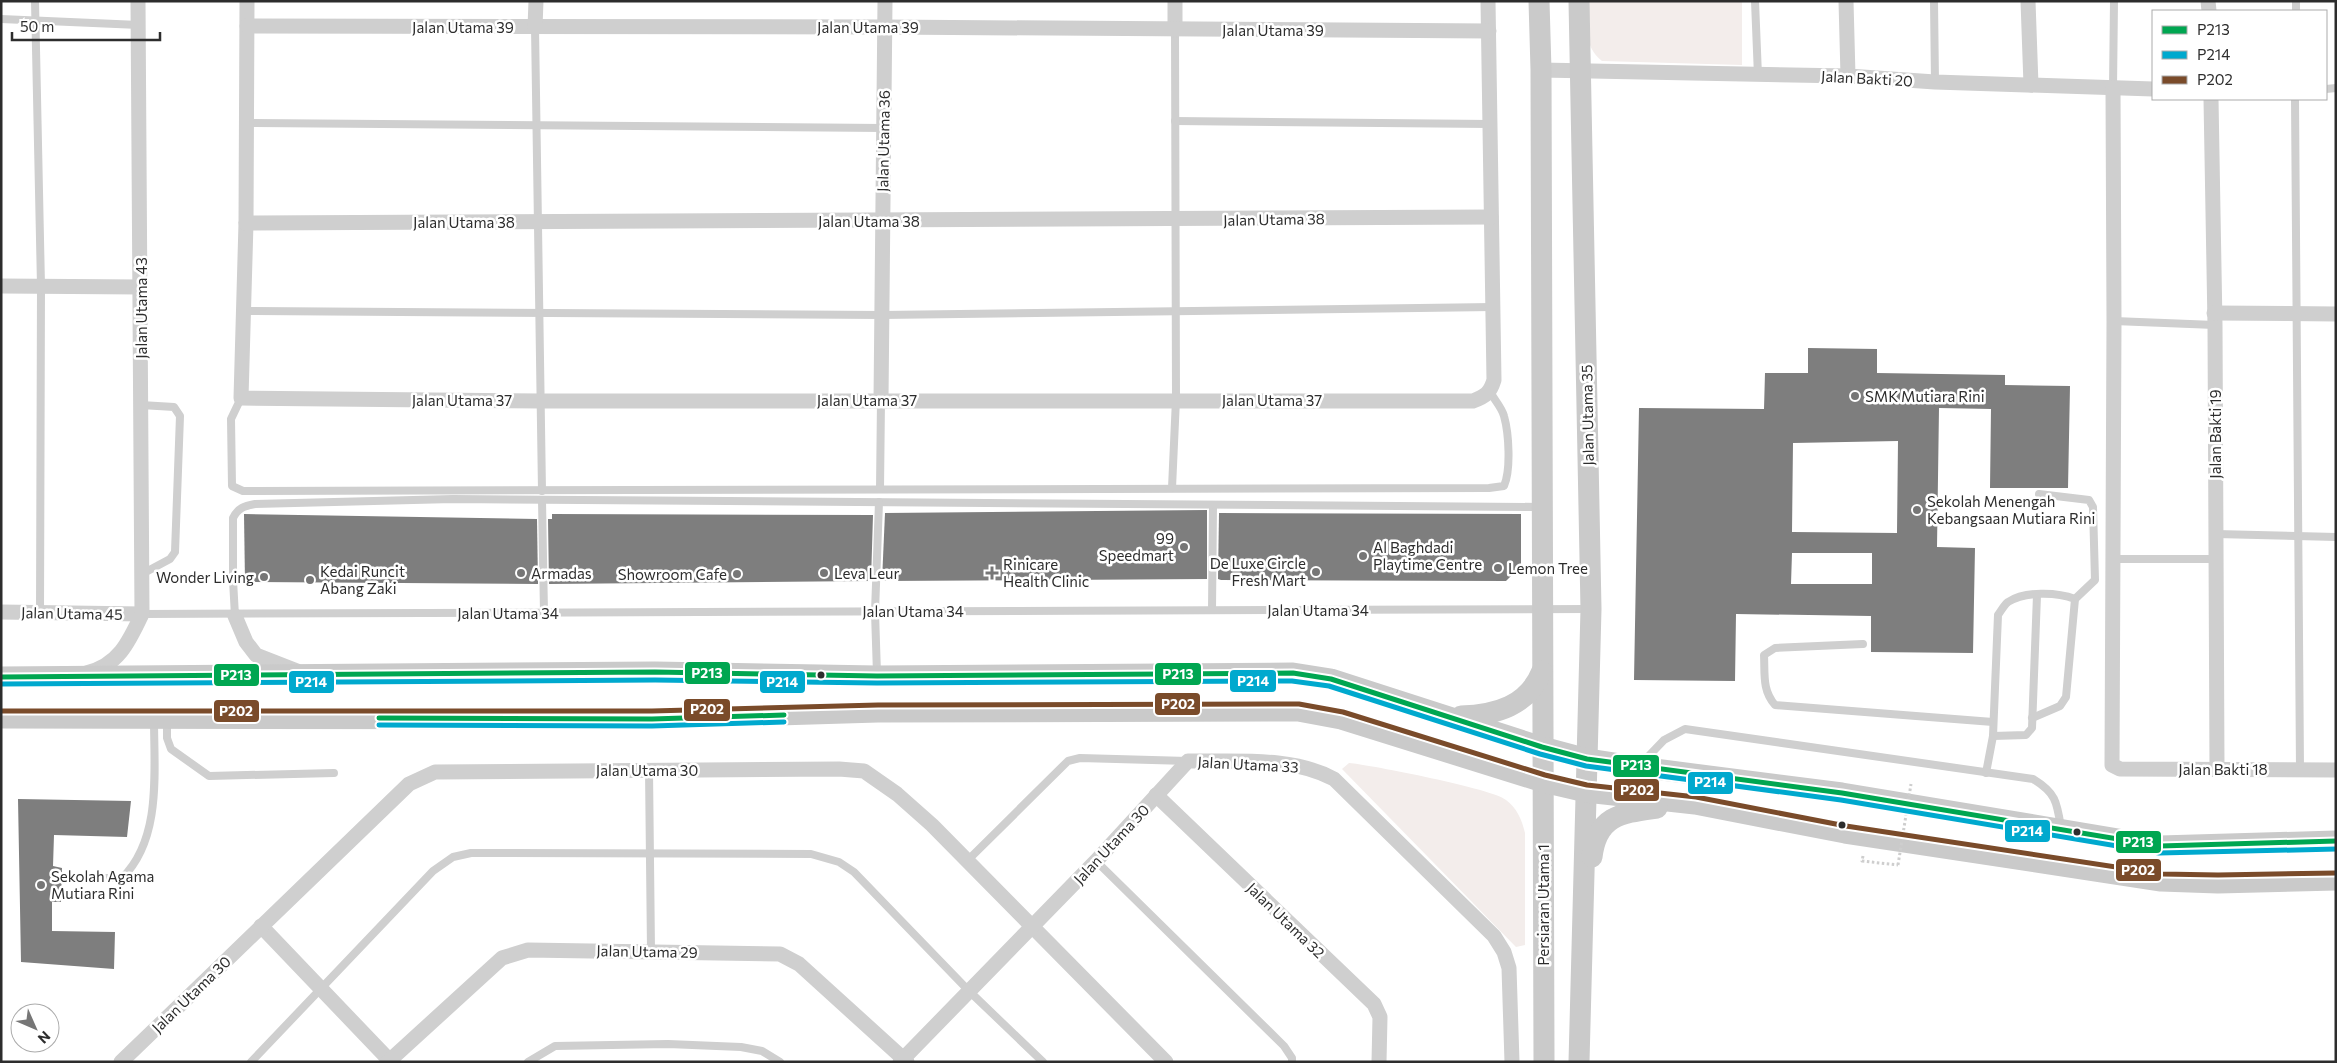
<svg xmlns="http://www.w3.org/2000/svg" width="2337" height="1063" viewBox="0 0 2337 1063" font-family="Commissioner,sans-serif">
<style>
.green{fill:#f3edeb}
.building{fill:#7e7e7e;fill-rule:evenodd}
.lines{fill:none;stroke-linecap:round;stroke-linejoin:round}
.path{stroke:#cecece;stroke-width:3;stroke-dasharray:2.5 2.5;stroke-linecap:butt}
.lane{stroke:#cfcfcf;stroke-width:8}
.street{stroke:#cfcfcf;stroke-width:15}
.secondary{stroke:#cacaca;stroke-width:21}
.path-bridge{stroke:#cecece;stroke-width:3;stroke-dasharray:2.5 2.5;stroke-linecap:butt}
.bus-1-casing{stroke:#fff;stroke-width:9}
.bus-2-casing{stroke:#fff;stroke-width:9}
.bus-3-casing{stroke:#fff;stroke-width:9}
.bus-1{stroke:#00a651;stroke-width:5}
.bus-2{stroke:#00a9ce;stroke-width:5}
.bus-3{stroke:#7a4b2a;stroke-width:5}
.poi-dot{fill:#767676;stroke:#fff;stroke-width:2}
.bus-dot{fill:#2d2d2d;stroke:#fff;stroke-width:2}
.labels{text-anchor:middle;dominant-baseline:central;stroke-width:5;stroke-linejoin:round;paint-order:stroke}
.street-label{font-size:15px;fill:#2d2d2d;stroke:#fff}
.poi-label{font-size:15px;fill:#2d2d2d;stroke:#fff;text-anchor:start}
.line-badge{stroke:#fff;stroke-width:2}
.badge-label{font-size:14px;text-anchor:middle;font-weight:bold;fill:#fff}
</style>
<rect width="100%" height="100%" fill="#fff"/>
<!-- green -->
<g class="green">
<path d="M1586,1H1742V65L1602,61C1583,46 1587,24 1586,1Z"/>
<path d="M1349,763C1371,765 1494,789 1506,800C1517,808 1522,820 1525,833V945L1516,947L1342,769Z"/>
</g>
<!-- building -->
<g class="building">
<path d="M1808,348L1877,349V373L2005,375V385L2070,386L2068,488H1990L1991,409L1939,408L1937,547L1975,548L1973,653L1871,652V616L1736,614L1735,681L1634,680L1639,408L1764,409L1765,373H1808ZM1898,441L1897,533L1792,532L1793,443ZM1792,553H1872V584H1791Z"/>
<path d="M1207,510V579L882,581L885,513Z"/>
<path d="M1219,513L1521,514V566L1506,581L1221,580L1218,579Z"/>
<path d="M244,514L537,519L538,584L245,582Z"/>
<path d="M552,514L873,515L871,581L549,584L548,519H552Z"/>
<path d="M18,799L131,801L127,837L54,835L53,866L62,868L61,902H52V931L115,932L114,969L21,962Z"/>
</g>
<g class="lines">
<!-- path -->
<path class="path" d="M1863,856L1862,861L1898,865"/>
<!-- lane -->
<g class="lane">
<path d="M35,1L41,286L40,613"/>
<path d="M1755,1L1758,76"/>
<path d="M1934,1L1935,82"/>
<path d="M2296,11V1"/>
<path d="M1,19L139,25"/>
<path d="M535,27L542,491"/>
<path d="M2113,88L2114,1"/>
<path d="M2326,89L2336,88"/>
<path d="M2295,99L2300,770"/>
<path d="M1175,121L1490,124"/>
<path d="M247,123L884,128"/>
<path d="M244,311L882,315L1493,307"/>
<path d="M2114,321L2215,325"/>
<path d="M241,398L231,419L232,486L243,491L1489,488L1504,486C1511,470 1509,434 1504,416C1502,408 1494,399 1490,392"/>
<path d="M141,405L174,407L180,416L175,552L170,559L142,574"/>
<path d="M1172,488L1176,399L1175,30"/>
<path d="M880,489L881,400"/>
<path d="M2039,494L2089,500L2093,507L2095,580L2075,599"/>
<path d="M542,500L544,613"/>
<path d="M2216,534L2336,537"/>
<path d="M2113,559H2216"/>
<path d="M1212,610L1213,506"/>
<path d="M142,614L1589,609"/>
<path d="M235,616L233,580V518C238,508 244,506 255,504L453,499L1541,507"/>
<path d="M1863,644L1775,648L1764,655C1765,674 1762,690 1775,705L1993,722"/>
<path d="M877,674L875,612L879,502"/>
<path d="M167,719V738L171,749L209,776L334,773"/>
<path d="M1993,736L2026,735L2032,728L2037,595"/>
<path d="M1641,764L1664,740L1685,729L2033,779C2056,793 2057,802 2061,828"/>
<path d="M649,770L651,951"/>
<path d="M1986,773L1993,736L1998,615C2001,611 2004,605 2008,602C2025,591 2057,592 2075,599L2066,697L2060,706L2032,718"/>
<path d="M967,861L1068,761L1080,758L1188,761"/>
<path d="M1096,861L1284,1046L1292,1058V1062"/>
<path d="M77,878H122C162,839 154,771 154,719"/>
<path d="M251,1062L433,871L453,857L471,853L811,854L839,862L854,872L969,991L1043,1062"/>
<path d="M528,1062L555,1046L668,1044L741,1047L762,1051L780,1062"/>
</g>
<!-- street -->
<g class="street">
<path d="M247,1L246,223L241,398L541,401H1473C1486,396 1490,393 1494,380L1488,1"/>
<path d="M1175,1V30"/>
<path d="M1846,1L1848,76"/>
<path d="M2028,1L2031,85"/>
<path d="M2208,1L2209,11"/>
<path d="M247,26L885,27L1489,31"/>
<path d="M535,27L536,1"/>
<path d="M1541,70L1848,76L1935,82L2153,89"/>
<path d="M2113,88L2114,321L2112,765L2120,769L2336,770"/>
<path d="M2211,99L2215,325L2217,769"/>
<path d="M246,223L1491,217"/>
<path d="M1,286L141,287"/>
<path d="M2214,313L2336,314"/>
<path d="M881,400L885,1"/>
<path d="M1,612L142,614"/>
<path d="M235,616L246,642L256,655L297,671"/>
<path d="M86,673C118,666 129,642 142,614L138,1"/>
<path d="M1156,795L1374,1004L1380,1017L1379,1062"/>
<path d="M261,926L391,1062"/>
<path d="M121,1062L409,784L435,772L839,769L864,771L897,794L932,825L1166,1062"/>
<path d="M388,1062L502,958L528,950L780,954L799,964L907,1062"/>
<path d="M900,1062L1096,861L1188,761C1236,762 1292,756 1334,779L1494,936L1504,952L1509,968L1512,1062"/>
</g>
<!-- secondary -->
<g class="secondary">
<path d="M1539,1L1541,70L1544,1062"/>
<path d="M1579,1L1591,609L1579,1062"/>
<path d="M1,677L655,672L877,676L1293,673L1331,679L1542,747L1587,759L1639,767L1842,793L2160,846L2336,841"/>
<path d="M1461,716C1496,715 1528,706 1542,671"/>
<path d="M1,718L652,719L878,712L1298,711L1341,719L1543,782L1586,792L1695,804L1845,833L2161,881L2218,883L2336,880"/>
<path d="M1592,857C1597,815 1622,813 1657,808"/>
</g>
<!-- path-bridge -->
<path class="path-bridge" d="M1898,865L1911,784"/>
<defs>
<g id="bus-1">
<path d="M1,677L655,672L877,676L1293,673L1331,679L1542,747L1587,759L1842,793L2160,846L2336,841"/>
<path d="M379,718L652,719L784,715"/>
</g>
<g id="bus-2">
<path d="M1,684L655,680L877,683L1292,681L1329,686L1540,754L1586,766L1841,800L2159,853L2336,849"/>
<path d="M379,725L652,726L784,722"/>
</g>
<path id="bus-3" d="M1,711H652L878,705L1299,704L1343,712L1545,775L1587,785L1696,797L1846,826L2162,874L2218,875L2336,873"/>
</defs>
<!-- bus-1 casing -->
<use href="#bus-1" class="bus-1-casing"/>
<!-- bus-2 casing -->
<use href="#bus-2" class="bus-2-casing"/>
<!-- bus-3 casing -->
<use href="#bus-3" class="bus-3-casing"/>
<!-- bus-1 -->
<use href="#bus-1" class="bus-1"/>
<!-- bus-2 -->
<use href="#bus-2" class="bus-2"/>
<!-- bus-3 -->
<use href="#bus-3" class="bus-3"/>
</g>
<!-- markers -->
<g class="poi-dot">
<circle cx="1855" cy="396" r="5"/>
<circle cx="1917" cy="510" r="5"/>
<circle cx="1184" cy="547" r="5"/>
<circle cx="1363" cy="556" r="5"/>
<circle cx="1498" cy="568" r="5"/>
<circle cx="1316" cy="572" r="5"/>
<circle cx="521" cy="573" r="5"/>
<circle cx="824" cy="573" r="5"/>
<path d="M989.5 565.5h5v5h5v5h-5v5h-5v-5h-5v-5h5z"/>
<circle cx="737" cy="574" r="5"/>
<circle cx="264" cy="577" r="5"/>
<circle cx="310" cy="580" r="5"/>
<circle cx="41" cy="885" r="5"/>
</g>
<g class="bus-dot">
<circle cx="821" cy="675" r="4.5"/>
<circle cx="1842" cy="825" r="4.5"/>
<circle cx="2077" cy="832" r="4.5"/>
</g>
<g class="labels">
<!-- street labels -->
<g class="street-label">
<text x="463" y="27">Jalan Utama 39</text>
<text x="868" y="27">Jalan Utama 39</text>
<text x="1273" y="30">Jalan Utama 39</text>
<text transform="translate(1867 78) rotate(3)">Jalan Bakti 20</text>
<text transform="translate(883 141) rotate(-89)">Jalan Utama 36</text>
<text transform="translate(1274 219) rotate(-1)">Jalan Utama 38</text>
<text x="869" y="221">Jalan Utama 38</text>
<text x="464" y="222">Jalan Utama 38</text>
<text transform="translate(141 308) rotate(-90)">Jalan Utama 43</text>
<text x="462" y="400">Jalan Utama 37</text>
<text x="867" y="400">Jalan Utama 37</text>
<text x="1272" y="400">Jalan Utama 37</text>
<text transform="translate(1587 415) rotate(-91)">Jalan Utama 35</text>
<text transform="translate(2215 434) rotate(-90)">Jalan Bakti 19</text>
<text x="1318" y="610">Jalan Utama 34</text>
<text x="913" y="611">Jalan Utama 34</text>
<text transform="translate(72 613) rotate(1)">Jalan Utama 45</text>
<text x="508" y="613">Jalan Utama 34</text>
<text transform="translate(1248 764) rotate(3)">Jalan Utama 33</text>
<text x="2223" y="769">Jalan Bakti 18</text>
<text x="647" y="770">Jalan Utama 30</text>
<text transform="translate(1111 844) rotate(-47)">Jalan Utama 30</text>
<text transform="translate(1543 905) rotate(-90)">Persiaran Utama 1</text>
<text transform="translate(1286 920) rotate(44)">Jalan Utama 32</text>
<text transform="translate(647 951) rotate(1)">Jalan Utama 29</text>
<text transform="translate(191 994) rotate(-44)">Jalan Utama 30</text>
</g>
<!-- poi labels -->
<g class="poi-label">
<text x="1865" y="396">SMK Mutiara Rini</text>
<text x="1927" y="501">Sekolah Menengah<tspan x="1927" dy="17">Kebangsaan Mutiara Rini</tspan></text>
<text x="1174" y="538" text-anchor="end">99<tspan x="1174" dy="17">Speedmart</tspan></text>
<text x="1373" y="547">Al Baghdadi<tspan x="1373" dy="17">Playtime Centre</tspan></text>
<text x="1306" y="563" text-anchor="end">De Luxe Circle<tspan x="1306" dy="17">Fresh Mart</tspan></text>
<text x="1003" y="564">Rinicare<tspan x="1003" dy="17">Health Clinic</tspan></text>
<text x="1508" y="568">Lemon Tree</text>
<text x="320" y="571">Kedai Runcit<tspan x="320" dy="17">Abang Zaki</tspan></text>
<text x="531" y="573">Armadas</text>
<text x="834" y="573">Leva Leur</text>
<text x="727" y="574" text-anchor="end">Showroom Cafe</text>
<text x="254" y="577" text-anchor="end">Wonder Living</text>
<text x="51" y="876">Sekolah Agama<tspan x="51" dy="17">Mutiara Rini</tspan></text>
</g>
</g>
<g class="line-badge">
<rect x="684" y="661" width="47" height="24" rx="5" fill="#00a651"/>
<rect x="1154" y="662" width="48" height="24" rx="5" fill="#00a651"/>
<rect x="213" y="663" width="47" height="24" rx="5" fill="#00a651"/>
<rect x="1229" y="669" width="48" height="24" rx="5" fill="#00a9ce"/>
<rect x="759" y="670" width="47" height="24" rx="5" fill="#00a9ce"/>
<rect x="288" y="670" width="47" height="24" rx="5" fill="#00a9ce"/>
<rect x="1154" y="692" width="47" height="24" rx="5" fill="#7a4b2a"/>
<rect x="683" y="698" width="48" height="24" rx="5" fill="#7a4b2a"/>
<rect x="213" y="699" width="47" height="24" rx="5" fill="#7a4b2a"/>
<rect x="1612" y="754" width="48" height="24" rx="5" fill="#00a651"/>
<rect x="1687" y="771" width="47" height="24" rx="5" fill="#00a9ce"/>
<rect x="1613" y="778" width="47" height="24" rx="5" fill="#7a4b2a"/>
<rect x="2004" y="819" width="47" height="24" rx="5" fill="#00a9ce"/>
<rect x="2115" y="830" width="47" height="24" rx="5" fill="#00a651"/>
<rect x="2115" y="858" width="47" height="24" rx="5" fill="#7a4b2a"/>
</g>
<g class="badge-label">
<text x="707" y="678">P213</text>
<text x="1178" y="679">P213</text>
<text x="236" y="680">P213</text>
<text x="1253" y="686">P214</text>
<text x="782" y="687">P214</text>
<text x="311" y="687">P214</text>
<text x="1178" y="709">P202</text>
<text x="707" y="714">P202</text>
<text x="236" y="716">P202</text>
<text x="1636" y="770">P213</text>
<text x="1710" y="787">P214</text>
<text x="1637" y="795">P202</text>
<text x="2027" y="836">P214</text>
<text x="2138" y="847">P213</text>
<text x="2138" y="875">P202</text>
</g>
<!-- border -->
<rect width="2337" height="1063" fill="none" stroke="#2d2d2d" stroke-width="5"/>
<!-- legend -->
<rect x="2152" y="10" width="175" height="90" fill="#ffffff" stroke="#ababab"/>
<rect x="2162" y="26" width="25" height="8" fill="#00a651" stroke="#ababab"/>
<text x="2197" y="35" font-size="15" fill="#2d2d2d">P213</text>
<rect x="2162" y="51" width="25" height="8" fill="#00a9ce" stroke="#ababab"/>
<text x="2197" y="60" font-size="15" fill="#2d2d2d">P214</text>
<rect x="2162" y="76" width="25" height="8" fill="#7a4b2a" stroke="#ababab"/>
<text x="2197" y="85" font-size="15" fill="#2d2d2d">P202</text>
<!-- north arrow -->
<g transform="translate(35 1028) rotate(135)"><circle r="24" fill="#ffffff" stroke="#ababab"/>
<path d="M0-4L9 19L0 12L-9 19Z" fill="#767676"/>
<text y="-8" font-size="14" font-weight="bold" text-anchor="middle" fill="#2d2d2d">N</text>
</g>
<!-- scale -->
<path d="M12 32v8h148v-8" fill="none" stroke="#2d2d2d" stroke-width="2.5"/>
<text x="20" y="32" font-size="15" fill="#2d2d2d" stroke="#ffffff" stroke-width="4" paint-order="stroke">50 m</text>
</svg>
